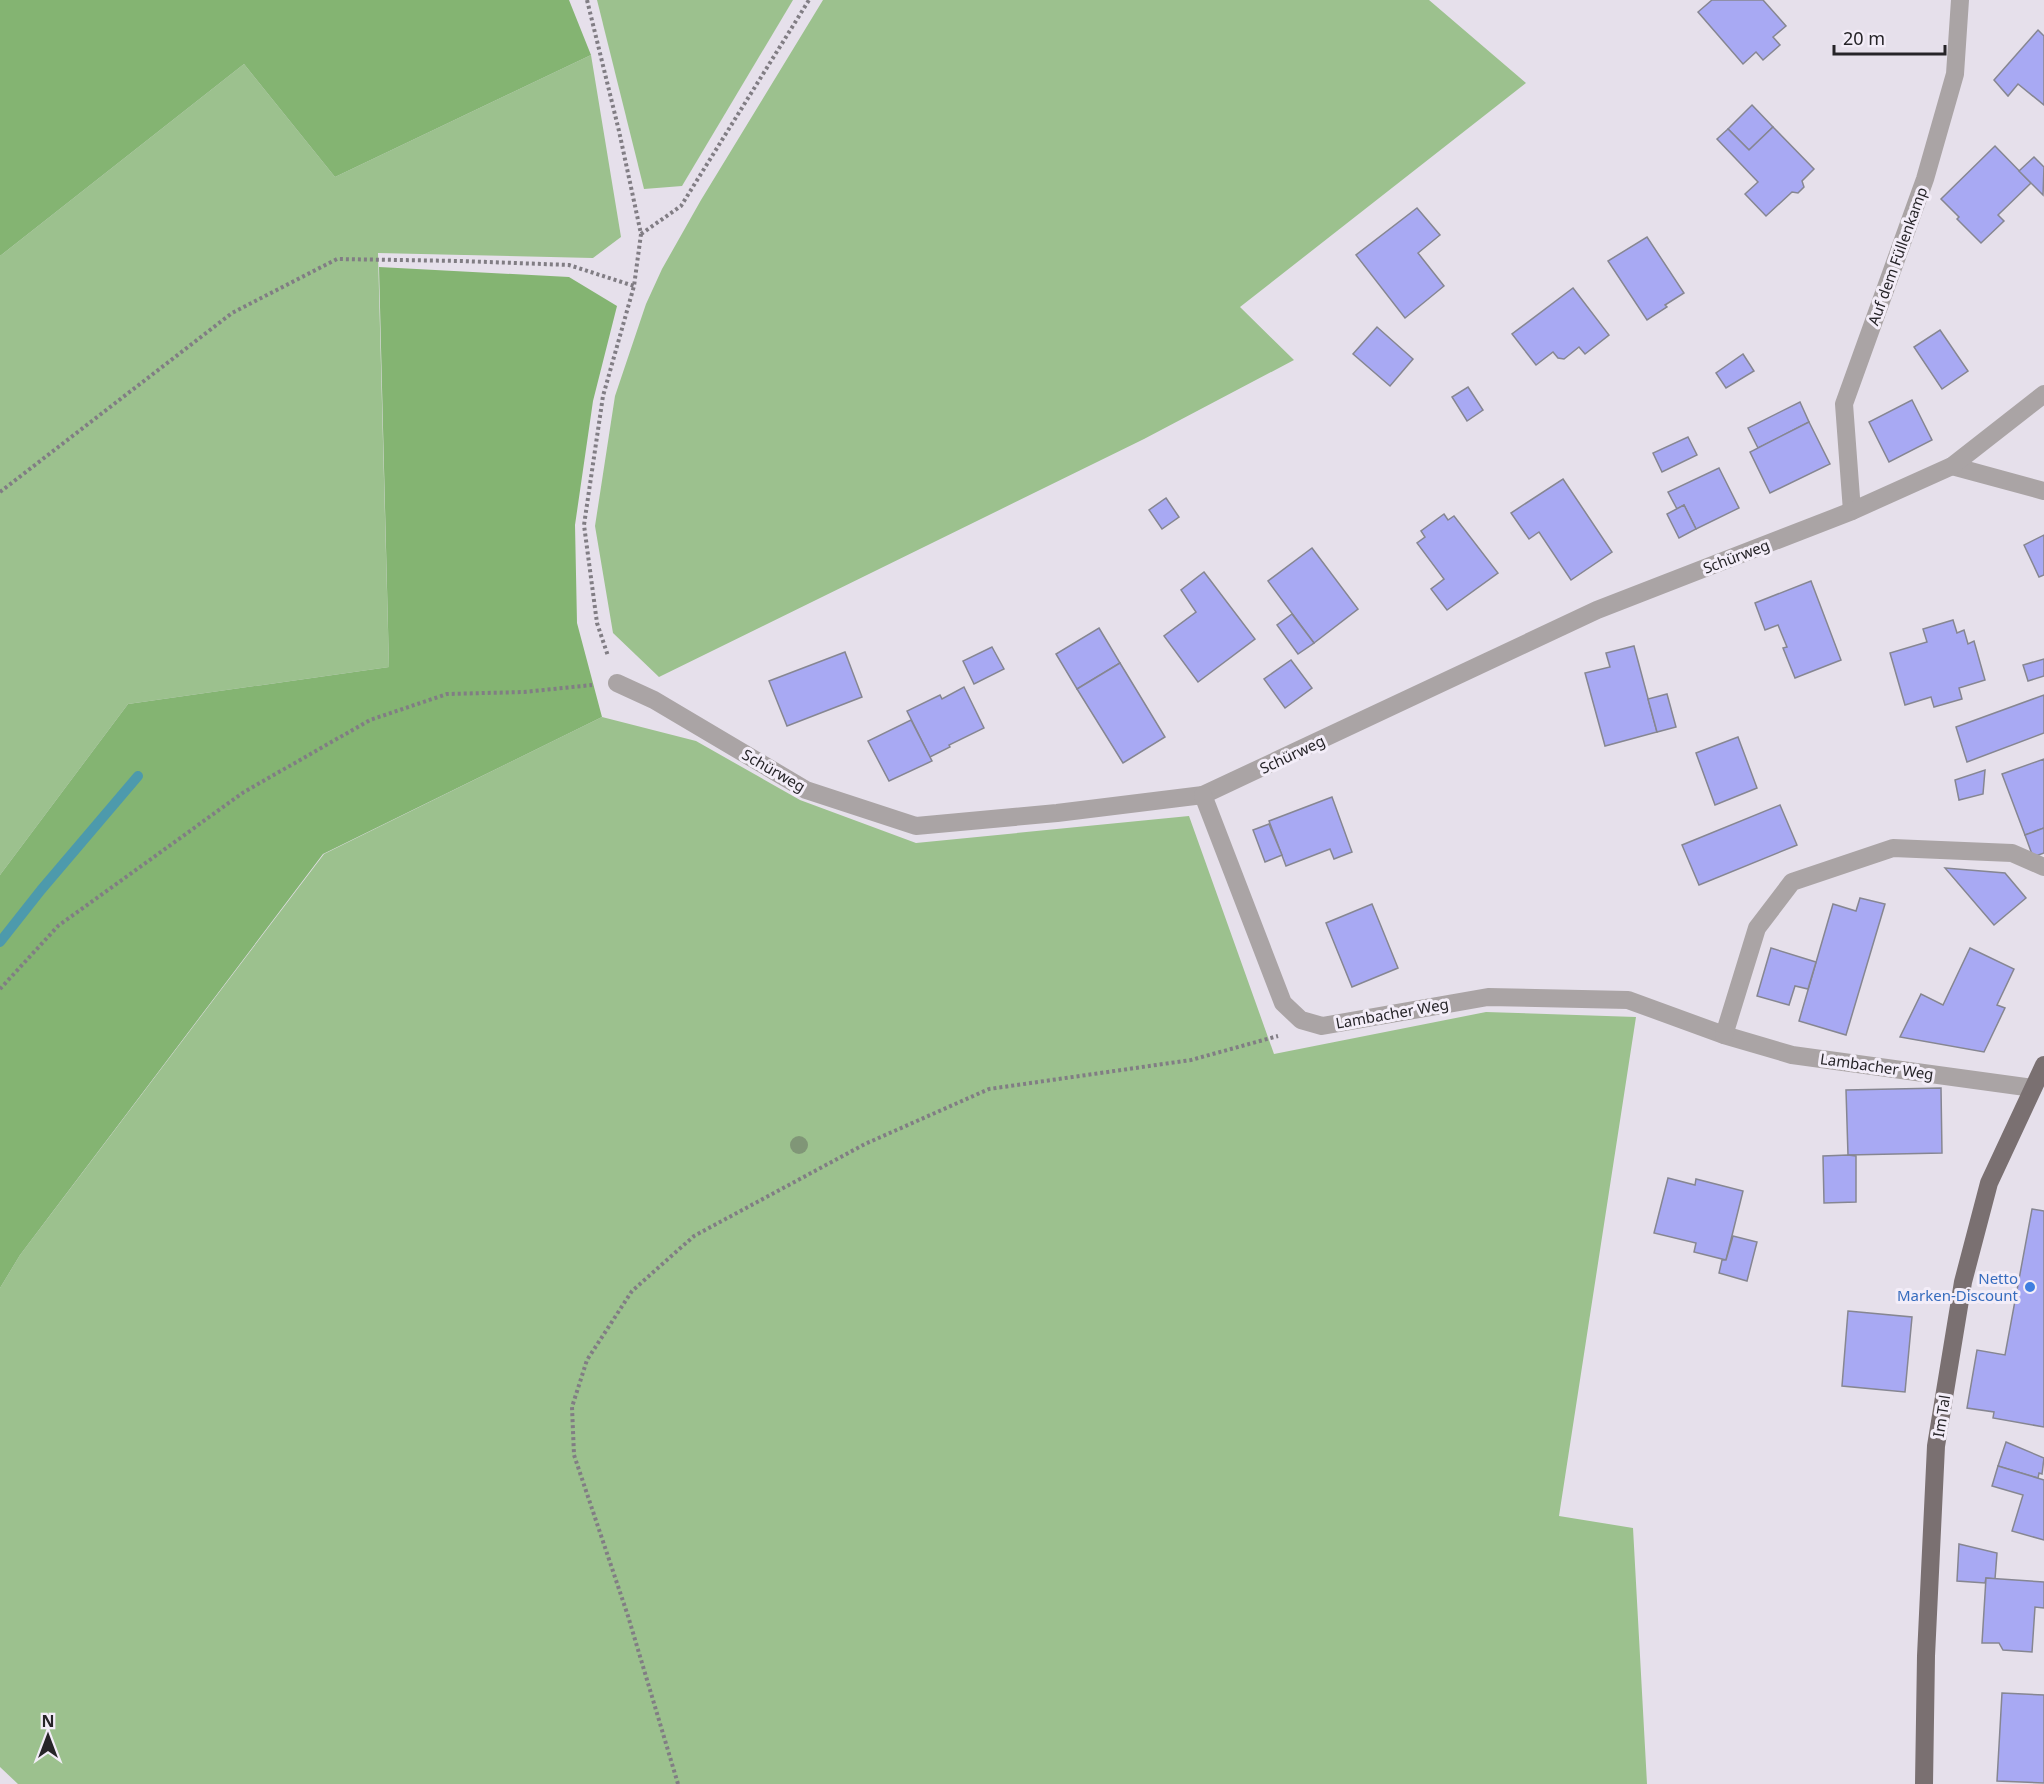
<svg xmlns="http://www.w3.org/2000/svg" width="2044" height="1784" viewBox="0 0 2044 1784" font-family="'Noto Sans',sans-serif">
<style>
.green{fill:#9cc18e}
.forest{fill:#84b472}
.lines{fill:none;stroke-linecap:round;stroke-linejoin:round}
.stream{stroke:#4d9aac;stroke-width:10}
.building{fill:#a8a9f3;stroke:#868691;stroke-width:1.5}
.path{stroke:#817d84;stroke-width:4;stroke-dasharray:3 3;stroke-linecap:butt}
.minor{stroke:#aaa4a5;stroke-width:18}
.major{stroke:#7a7071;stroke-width:18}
.tree{fill:#809677}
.shop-dot{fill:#3f7fe0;stroke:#f3edf8;stroke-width:2}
.labels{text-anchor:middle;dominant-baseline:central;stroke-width:6;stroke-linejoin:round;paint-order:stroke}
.street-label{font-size:15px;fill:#262428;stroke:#f3edf8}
.shop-label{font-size:15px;fill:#366cbe;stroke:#f3edf8;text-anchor:end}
</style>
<rect width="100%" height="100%" fill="#e6e0eb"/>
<!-- green -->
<g class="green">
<path d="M597,0H793L682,186L644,189Z"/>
<path d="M823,0H1429L1526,83L1240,307L1294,360L1144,439L659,677L613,633L595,526L615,396L646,304L662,269L701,200Z"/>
<path d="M591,55L621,237L593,258L378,253L389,667L128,704L0,875V256L244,64L335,177Z"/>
<path d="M602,717L696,741L800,800L916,843L1189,816L1274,1054L1486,1012L1636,1017L1559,1516L1633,1528L1647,1784H18L0,1767V1288L20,1255L324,854Z"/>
</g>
<!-- forest -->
<g class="forest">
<path d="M0,0H569L591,55L335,177L244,64L0,256Z"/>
<path d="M379,267L569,277L617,306L593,401L575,525L577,623L602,717L323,854L20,1255L0,1288V875L128,704L389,667Z"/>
</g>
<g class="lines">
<!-- stream -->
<path class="stream" d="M0,942L41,890L138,776"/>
</g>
<!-- building -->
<g class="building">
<path d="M1712,0H1763L1786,26L1773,37L1780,45L1763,60L1756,52L1743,64L1698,12Z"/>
<path d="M2038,30L2044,36V105L2018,84L2008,96L1994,80Z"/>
<path d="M1752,105L1773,127L1749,150L1728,129Z"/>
<path d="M1773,127L1814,169L1802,181L1804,187L1798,193L1792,192L1766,216L1745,194L1758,182L1717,139L1728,129L1749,150Z"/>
<path d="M1995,146L2031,183L1998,215L2004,221L1981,243L1957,219L1959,217L1941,199Z"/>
<path d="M2034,157L2044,167L2043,195L2019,171Z"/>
<path d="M1417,208L1440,235L1418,253L1444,286L1405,318L1356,255Z"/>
<path d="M1647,237L1684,293L1665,305L1667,307L1647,320L1608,261Z"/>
<path d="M1573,288L1609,335L1585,354L1579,347L1564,359L1558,358L1553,352L1536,365L1512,334Z"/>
<path d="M1377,327L1413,359L1390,386L1353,354Z"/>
<path d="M1940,330L1968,371L1942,389L1914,347Z"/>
<path d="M1743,354L1754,371L1726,388L1716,373Z"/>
<path d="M1468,387L1483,410L1467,421L1452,397Z"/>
<path d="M1912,400L1932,440L1889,462L1869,422Z"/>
<path d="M1800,402L1809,422L1758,448L1748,428Z"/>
<path d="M1809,422L1830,464L1770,493L1750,452Z"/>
<path d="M1688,437L1697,455L1662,472L1653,453Z"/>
<path d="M1719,468L1739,508L1696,529L1684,505L1677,509L1668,492Z"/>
<path d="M1563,479L1612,552L1571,580L1539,532L1529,539L1511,513Z"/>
<path d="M1166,498L1179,517L1162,529L1149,510Z"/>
<path d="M1684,505L1696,529L1679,538L1667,514Z"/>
<path d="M1444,514L1448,520L1454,516L1498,573L1447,610L1431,589L1444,579L1417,543L1425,537L1421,531Z"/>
<path d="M2044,535V575L2039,577L2024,545Z"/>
<path d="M1312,548L1358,609L1314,643L1268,581Z"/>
<path d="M1204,572L1255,639L1198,682L1164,636L1196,612L1181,590Z"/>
<path d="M1811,581L1841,660L1795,678L1783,648L1787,647L1778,625L1765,630L1755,603Z"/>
<path d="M1292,614L1314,643L1298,654L1277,625Z"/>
<path d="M1953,620L1957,633L1964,630L1968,644L1974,641L1985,680L1959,688L1962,699L1934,707L1931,697L1905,705L1890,653L1927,642L1923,629Z"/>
<path d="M1099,628L1120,663L1077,689L1056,654Z"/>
<path d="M1634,646L1657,732L1605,746L1585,673L1610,667L1606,653Z"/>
<path d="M992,647L1004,669L974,684L963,661Z"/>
<path d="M845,652L862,697L787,726L769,681Z"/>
<path d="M2044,659V676L2028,681L2023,665Z"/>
<path d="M1291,660L1312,688L1285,708L1264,679Z"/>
<path d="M1120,663L1165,737L1123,763L1077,689Z"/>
<path d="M964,687L984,728L949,745L950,747L930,757L907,711L940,695L942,699Z"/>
<path d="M1667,694L1676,727L1657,732L1648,699Z"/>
<path d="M2044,695V733L1967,762L1956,727Z"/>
<path d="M911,720L932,761L889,781L868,741Z"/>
<path d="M1738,737L1757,788L1715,805L1696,753Z"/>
<path d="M2044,759V828L2025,835L2002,774Z"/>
<path d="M1985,770L1983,794L1959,800L1955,780Z"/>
<path d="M1332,797L1352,852L1334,859L1330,849L1286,866L1269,821Z"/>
<path d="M1780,805L1797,845L1699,885L1682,845Z"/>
<path d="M1269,824L1282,855L1265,862L1253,830Z"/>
<path d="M2044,828V853L2033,857L2025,835Z"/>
<path d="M1945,868L2005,873L2026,898L1994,925Z"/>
<path d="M1860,898L1885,904L1846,1035L1799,1021L1833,904L1856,911Z"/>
<path d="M1372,904L1398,968L1352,987L1326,923Z"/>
<path d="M1771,948L1816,962L1808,989L1795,986L1789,1005L1757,996Z"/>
<path d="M1970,948L2014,969L1997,1005L2005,1008L1984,1052L1900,1037L1921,994L1943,1005Z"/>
<path d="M1941,1088L1942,1153L1848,1155L1846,1090Z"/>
<path d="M1848,1155L1856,1156V1202L1824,1203L1823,1156Z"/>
<path d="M1668,1178L1695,1185L1696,1179L1743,1191L1726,1260L1694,1252L1696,1243L1654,1233Z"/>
<path d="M2032,1209L2044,1211V1427L1993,1418L1994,1412L1967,1408L1977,1350L2005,1355Z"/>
<path d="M1733,1236L1757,1242L1747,1281L1719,1273L1722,1260H1726Z"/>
<path d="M1848,1311L1912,1317L1905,1392L1842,1386Z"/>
<path d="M2006,1442L2044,1458L2042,1474L2039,1473L2038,1478L1998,1466Z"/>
<path d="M1998,1466L2044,1480V1540L2012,1531L2023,1495L1992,1486Z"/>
<path d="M1959,1544L1997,1553L1995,1579L1986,1578L1985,1583L1957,1581Z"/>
<path d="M1986,1578L2044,1582V1608L2035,1607L2032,1652L2003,1650L1999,1643H1982Z"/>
<path d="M2002,1693L2044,1695V1783L1997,1781Z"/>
</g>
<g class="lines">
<!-- path -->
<g class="path">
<path d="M587,0L619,131L641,234L634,286L603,396L584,525L597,623L608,656"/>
<path d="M641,234L681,206L809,0"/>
<path d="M0,492L232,313L337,259L461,261L569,265L634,286"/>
<path d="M0,989L58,926L244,792L370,720L447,694L524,692L592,685"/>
<path d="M678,1784L628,1616L574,1455L572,1407L587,1360L632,1291L694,1236L865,1144L989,1089L1191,1060L1278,1036"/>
</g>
<!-- minor -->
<g class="minor">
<path d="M1952,466L2044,491"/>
<path d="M1852,511L1844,404L1925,179L1955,74L1960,0"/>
<path d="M617,683L654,700L806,790L916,826L1057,813L1203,795L1597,610L1852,511L1952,466L2044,394"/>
<path d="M1203,795L1283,1003L1301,1020L1322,1026L1488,997L1628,1000L1724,1035L1792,1055L2033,1088"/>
<path d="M1724,1035L1757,928L1792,882L1893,848L2012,853L2044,867"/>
</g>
<!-- major -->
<path class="major" d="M1924,1784L1926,1656L1936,1446L1963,1282L1989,1183L2044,1065"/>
</g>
<!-- trees -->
<circle class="tree" cx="799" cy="1145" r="9"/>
<!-- markers -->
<circle class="shop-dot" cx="2030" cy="1287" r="6"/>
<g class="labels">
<!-- street labels -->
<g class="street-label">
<text transform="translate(1897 256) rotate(-70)">Auf dem Füllenkamp</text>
<text transform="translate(1736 556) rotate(-21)">Schürweg</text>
<text transform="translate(1292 754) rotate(-25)">Schürweg</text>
<text transform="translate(774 770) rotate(30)">Schürweg</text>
<text transform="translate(1392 1013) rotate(-10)">Lambacher Weg</text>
<text transform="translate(1877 1066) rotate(8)">Lambacher Weg</text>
<text transform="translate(1941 1416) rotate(-81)">Im Tal</text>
</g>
<!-- shop labels -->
<g class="shop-label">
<text x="2018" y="1278">Netto<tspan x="2018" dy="17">Marken-Discount</tspan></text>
</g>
</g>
<!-- north arrow -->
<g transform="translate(48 1736)" stroke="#f3edf8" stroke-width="4.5" paint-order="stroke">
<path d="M0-4.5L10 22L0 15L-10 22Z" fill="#262428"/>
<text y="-9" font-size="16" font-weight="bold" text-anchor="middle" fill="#262428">N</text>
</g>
<!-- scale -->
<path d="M1834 45v9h111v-9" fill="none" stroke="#262428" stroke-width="3"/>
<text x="1843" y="45" font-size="18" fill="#262428" stroke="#f3edf8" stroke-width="4.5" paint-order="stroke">20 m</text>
</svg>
